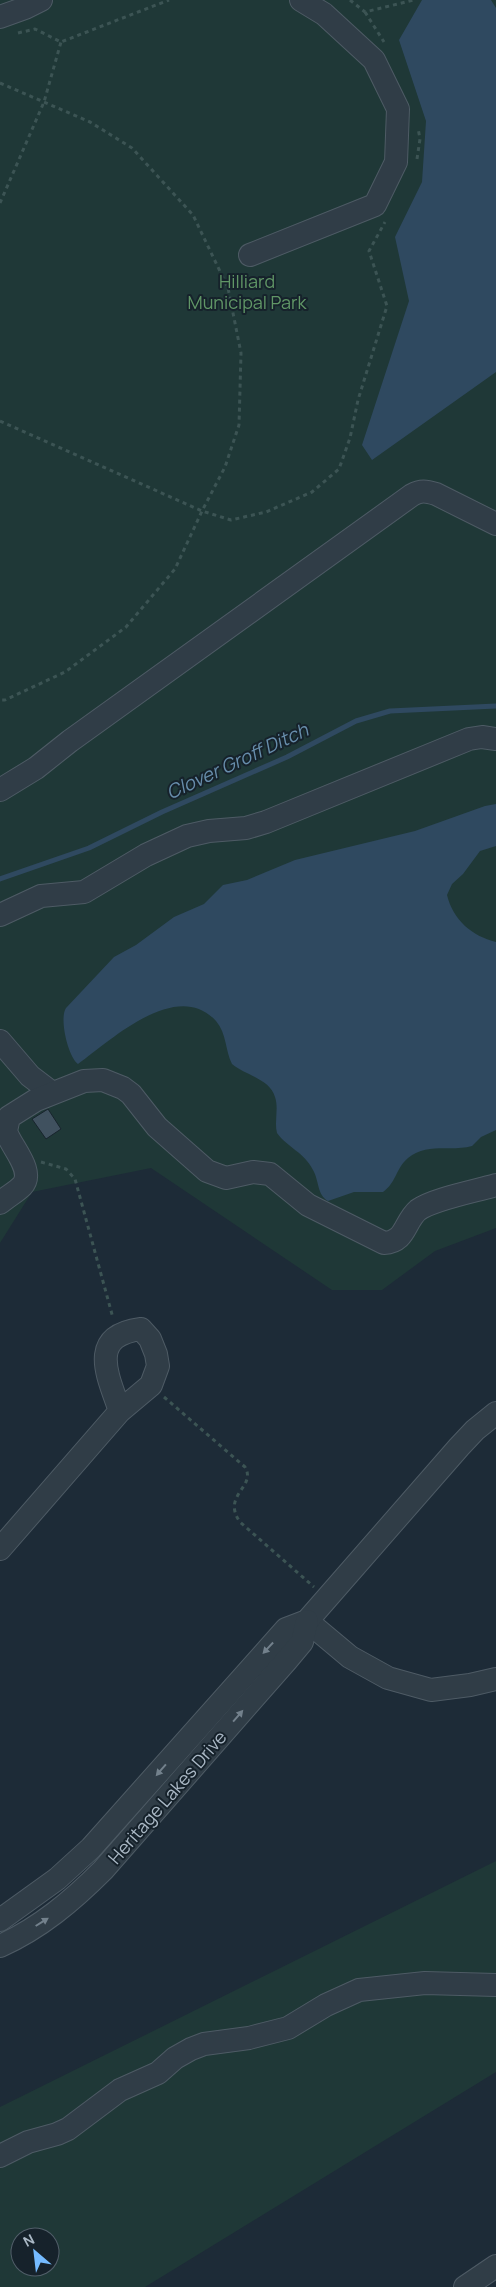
<svg xmlns="http://www.w3.org/2000/svg" width="496" height="2287" viewBox="0 0 496 2287" font-family="Manrope,sans-serif">
<style>
.green{fill:#1f3837;fill-rule:evenodd}
.water{fill:#2f4960}
.lines{fill:none;stroke-linecap:round;stroke-linejoin:round}
.stream{stroke:#2f4960;stroke-width:5}
.building{fill:#40515f;stroke:#18242d}
.minor-casing{stroke:#4e5b65;stroke-width:24}
.path{stroke:#3c5454;stroke-width:3;stroke-dasharray:4 4;stroke-linecap:butt}
.minor{stroke:#303d47;stroke-width:22}
.oneway{fill:#73818c}
.labels{text-anchor:middle;dominant-baseline:central;stroke-width:4;stroke-linejoin:round;paint-order:stroke}
.park-label{font-size:18px;fill:#609666;stroke:#16222b}
.street-label{font-size:18px;fill:#aab8c5;stroke:#16222b}
.water-label{font-size:19px;font-style:italic;fill:#678dab;stroke:#16222b}
</style>
<rect width="100%" height="100%" fill="#1d2b37"/>
<!-- green -->
<g class="green">
<path d="M0,0H496V1228L435,1251L382,1290H332L151,1168L32,1192L0,1243Z"/>
<path d="M496,1861V2072L145,2287H0V2107ZM20,2237H50V2267H20Z"/>
</g>
<!-- water -->
<g class="water">
<path d="M422,0H491L496,8V372L372,460L362,445L409,301L395,237L422,182L426,121L399,40Z"/>
<path d="M496,804V846L480,851L463,874L452,884L447,895C453,920 472,936 496,942V1130L481,1137L472,1146C451,1152 427,1142 408,1158C396,1168 396,1183 383,1192H354L328,1201C317,1195 319,1180 313,1170C304,1152 288,1148 277,1133C274,1121 279,1109 275,1097C270,1079 245,1075 232,1064C225,1050 227,1034 216,1021C177,978 111,1040 78,1064C68,1057 59,1018 66,1008L114,957L136,945L174,917L204,904L223,885L247,880L295,860L415,831L485,806Z"/>
</g>
<g class="lines">
<!-- stream -->
<path class="stream" d="M0,879L89,848L162,812L287,757L356,721L390,711L496,706"/>
</g>
<!-- building -->
<path class="building" d="M48,1109L61,1129L46,1139L32,1119Z"/>
<g class="lines">
<defs>
<g id="minor">
<path d="M0,17L25,8L41,0"/>
<path d="M250,255L375,205L396,162L398,109L374,60L324,14L301,0"/>
<path d="M0,790L36,768L70,741L412,495C421,490 426,491 436,494L496,524"/>
<path d="M0,915L41,896L84,892L146,855L187,836L209,831L246,828L266,822L469,739L482,737L496,739"/>
<path d="M0,1041L30,1076L51,1092"/>
<path d="M0,1203C7,1197 16,1192 22,1186C36,1171 10,1146 6,1131L9,1117L36,1100L84,1081L103,1080L123,1088L131,1094L157,1127L207,1171L226,1178L253,1172L270,1174L308,1205L384,1243C406,1242 404,1222 418,1210C433,1199 476,1191 496,1185"/>
<path d="M0,1549L120,1411L151,1385L158,1366L156,1354L150,1339L141,1329C87,1336 108,1376 120,1411"/>
<path d="M307,1621L350,1657L388,1678L431,1690L470,1685L496,1679"/>
<path d="M0,1920L57,1879L91,1848L286,1629L307,1621L459,1447L475,1430L496,1413"/>
<path d="M0,1946C40,1928 72,1901 103,1870L287,1660L302,1642L307,1621"/>
<path d="M0,2156L28,2142L57,2134L68,2129L120,2090L158,2073L175,2058L191,2049L204,2044L249,2038L288,2028L326,2005L359,1990L425,1983L496,1985"/>
<path d="M465,2287L496,2266"/>
</g>
</defs>
<!-- minor casing -->
<use href="#minor" class="minor-casing"/>
<!-- path -->
<g class="path">
<path d="M350,0L365,12L414,0"/>
<path d="M365,12L384,42"/>
<path d="M18,33L35,29L61,42L169,0"/>
<path d="M0,83L90,122L132,148L193,215L228,288L241,353L239,425L225,467L202,511L175,569L126,627L65,672L5,700H0"/>
<path d="M417,159L420,139L418,128"/>
<path d="M0,203L44,102L61,42"/>
<path d="M0,421L202,511L231,520L266,512L312,492L339,469L350,438L358,400L387,306L369,251L385,222"/>
<path d="M41,1162L66,1169L75,1179L113,1318"/>
<path d="M164,1397L245,1467C257,1487 221,1495 240,1522L314,1587"/>
</g>
<!-- minor -->
<use href="#minor" class="minor"/>
</g>
<!-- one-way arrows -->
<defs><path id="oneway-solid" d="M-6-.8H1V-3.2L6.5 0L1 3.2V.8H-6Z" transform="scale(1.25)"/></defs>
<g class="oneway">
<use href="#oneway-solid" transform="translate(268 1648) rotate(133)"/>
<use href="#oneway-solid" transform="translate(238 1716) rotate(-49)"/>
<use href="#oneway-solid" transform="translate(161 1770) rotate(131)"/>
<use href="#oneway-solid" transform="translate(42 1922) rotate(-32)"/>
</g>
<g class="labels">
<!-- park labels -->
<g class="park-label">
<text x="247" y="281">Hilliard<tspan x="247" dy="21">Municipal Park</tspan></text>
</g>
<!-- street labels -->
<g class="street-label">
<text transform="translate(167 1797) rotate(-49)">Heritage Lakes Drive</text>
</g>
<!-- water labels -->
<g class="water-label">
<text transform="translate(237 761) rotate(-25)">Clover Groff Ditch</text>
</g>
</g>
<!-- north arrow -->
<g transform="translate(35 2252) rotate(332)"><circle r="24" fill="#16222b" stroke="#515e69"/>
<path d="M0-4L9 19L0 12L-9 19Z" fill="#75bbff"/>
<text y="-8" font-size="14" font-weight="bold" text-anchor="middle" fill="#aab8c5">N</text>
</g>
</svg>
